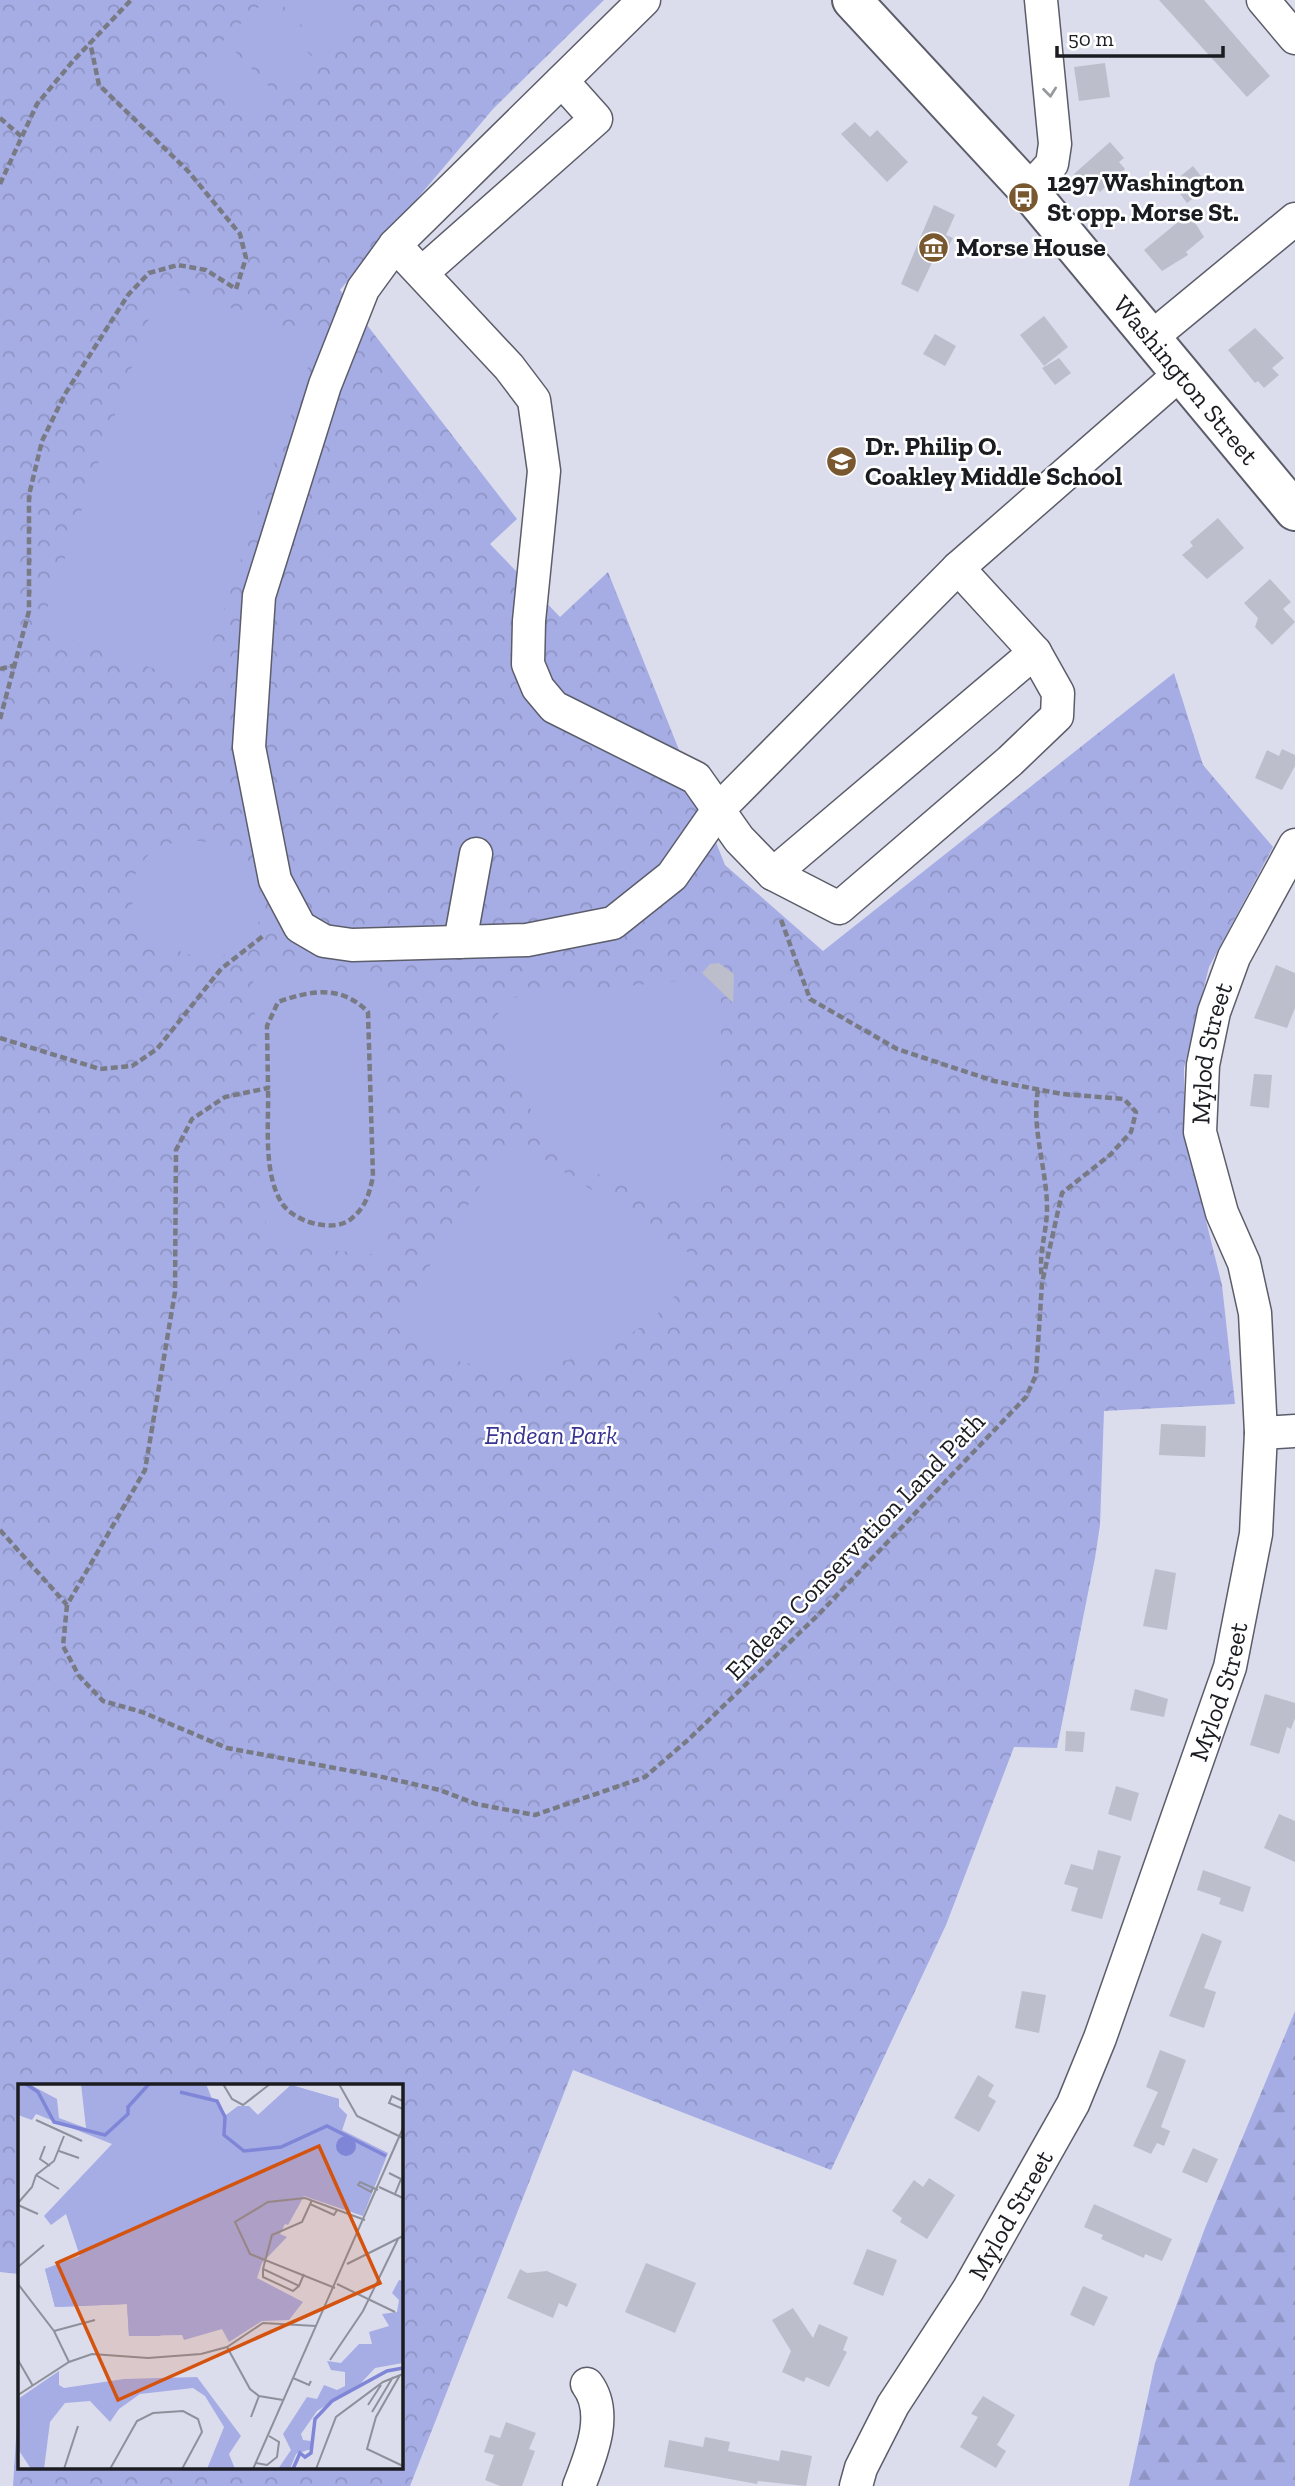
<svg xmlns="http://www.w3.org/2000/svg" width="1295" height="2486" viewBox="0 0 1295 2486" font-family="'Zilla Slab',serif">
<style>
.forest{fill:url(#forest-firs)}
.park{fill:url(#park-crowns)}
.pitch{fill:#a6ade5}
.building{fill:#bcbecc}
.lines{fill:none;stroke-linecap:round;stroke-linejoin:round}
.minor-casing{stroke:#5c5d6a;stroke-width:35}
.major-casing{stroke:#5c5d6a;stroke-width:42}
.path{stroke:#787a84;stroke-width:4.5;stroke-dasharray:7 3.5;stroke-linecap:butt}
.minor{stroke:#fff;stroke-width:32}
.major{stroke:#fff;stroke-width:38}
.oneway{stroke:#98999b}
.labels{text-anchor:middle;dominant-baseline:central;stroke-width:5;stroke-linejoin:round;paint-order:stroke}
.poi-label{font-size:26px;font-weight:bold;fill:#1b1c21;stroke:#fff;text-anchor:start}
.street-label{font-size:26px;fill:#1b1c21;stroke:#fff}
.park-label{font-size:26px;font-style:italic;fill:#393492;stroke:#fff}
.inset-river{fill:none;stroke:#8086d7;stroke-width:3.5}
.inset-road{fill:none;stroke:#8e909b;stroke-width:2}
.view{fill:#d4530e;fill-opacity:0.15;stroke:#d4530e;stroke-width:3.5}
.inset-edge{fill:none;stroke:#1b1c21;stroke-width:3.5}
</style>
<defs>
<pattern id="forest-firs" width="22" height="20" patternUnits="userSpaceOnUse" patternTransform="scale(1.75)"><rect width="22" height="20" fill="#a6ade5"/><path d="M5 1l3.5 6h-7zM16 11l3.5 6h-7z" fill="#8e94c4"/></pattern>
<pattern id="park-crowns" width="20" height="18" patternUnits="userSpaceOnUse" patternTransform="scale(1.75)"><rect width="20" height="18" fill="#a6ade5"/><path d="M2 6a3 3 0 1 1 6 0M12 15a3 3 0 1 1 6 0" fill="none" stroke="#8e94c4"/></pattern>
</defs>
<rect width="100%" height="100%" fill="#dbddec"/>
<!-- forest -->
<path class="forest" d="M1295,2011V2486H1129L1155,2363L1205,2228Z"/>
<!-- park -->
<path class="park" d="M0,0H604L493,109L340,290L517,519L490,544L560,617L608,572L725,865L823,951L1174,673L1203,765L1273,847L1209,967L1184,1068V1132L1222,1285L1235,1404L1104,1411L1100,1525L1095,1558L1057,1748L1014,1747L946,1925L831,2170L573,2070L410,2486H13L19,2391V2467H401V2085H19V2274L0,2272Z"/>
<!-- pitch -->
<g class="pitch">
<path d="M278,0H329L354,26L327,52Z"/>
<path d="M262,4L317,62L290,87L235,29Z"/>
<path d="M224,40L279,97L252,123L198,65Z"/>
<path d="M161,284L318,338L198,684L40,629Z"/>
<path d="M191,840L207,842L257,865L261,916L255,932L213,963C196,956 174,951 158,941C125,922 122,871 155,850C166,843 178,842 191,840Z"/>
<path d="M253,978H387L383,1255L267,1244Z"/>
<path d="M708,978L721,991V1202C594,1206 505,1126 497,999Z"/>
<path d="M524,1146L697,1258C657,1364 474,1407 393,1324L503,1150Z"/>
</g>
<!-- building -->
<g class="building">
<path d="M1159,0H1204L1270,76L1247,97Z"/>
<path d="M1105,63L1110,97L1079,101L1074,67Z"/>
<path d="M855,122L870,137L877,130L908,162L887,182L841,134Z"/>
<path d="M1110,142L1124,158L1119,162L1125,169L1100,192L1091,183L1086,187L1074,174Z"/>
<path d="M1193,166L1209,186L1187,203L1172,183Z"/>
<path d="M934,205L955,215L946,235L953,238L945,253L938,250L918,292L901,284Z"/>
<path d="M1189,213L1204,237L1186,252L1188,255L1162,271L1144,250Z"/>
<path d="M1044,316L1068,347L1044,366L1020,335Z"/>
<path d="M1255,328L1284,358L1272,368L1279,375L1264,388L1258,381L1255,383L1228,350Z"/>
<path d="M935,334L956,346L945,366L923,354Z"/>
<path d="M1059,358L1071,373L1055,385L1042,368Z"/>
<path d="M1218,518L1244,548L1207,579L1182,555L1193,546L1190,542Z"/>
<path d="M1270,579L1291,602L1283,609L1295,622L1272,645L1255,627L1258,618L1244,603Z"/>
<path d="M1282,749L1295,755V766L1282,790L1255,778L1267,750L1279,756Z"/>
<path d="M719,963L734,974L733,1003L702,973L710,964Z"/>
<path d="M1276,965L1295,973V1008L1287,1028L1254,1018Z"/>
<path d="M1254,1074L1272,1075L1269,1108L1250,1106Z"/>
<path d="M1161,1424L1206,1426L1205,1457L1159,1455Z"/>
<path d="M1155,1569L1176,1573L1167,1630L1143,1626Z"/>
<path d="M1135,1689L1168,1699L1164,1717L1130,1710Z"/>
<path d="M1265,1694L1295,1703V1718L1291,1729L1287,1727L1279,1754L1250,1745Z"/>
<path d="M1066,1731L1085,1732L1083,1752L1065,1751Z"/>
<path d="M1116,1786L1139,1793L1131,1821L1108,1814Z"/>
<path d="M1279,1814L1295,1821V1862L1264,1848Z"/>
<path d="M1098,1850L1121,1856L1102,1919L1071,1911L1078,1888L1064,1884L1071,1864L1093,1870Z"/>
<path d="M1203,1870L1251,1887L1243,1912L1219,1904L1221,1898L1197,1890Z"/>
<path d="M1202,1933L1222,1941L1204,1988L1216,1992L1204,2028L1169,2016Z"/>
<path d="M1022,1991L1046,1995L1039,2033L1015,2028Z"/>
<path d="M1160,2050L1186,2060L1161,2127L1170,2131L1164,2146L1157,2143L1151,2154L1133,2146L1158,2092L1146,2087Z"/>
<path d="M978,2075L994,2085L988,2096L996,2101L979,2132L954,2118Z"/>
<path d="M1193,2148L1218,2159L1207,2183L1182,2172Z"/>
<path d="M929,2178L955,2195L927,2239L900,2222L902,2218L892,2211L914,2180L923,2187Z"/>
<path d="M1094,2204L1172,2239L1162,2261L1145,2254L1144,2258L1101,2239L1103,2235L1084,2227Z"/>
<path d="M867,2249L897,2260L883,2296L853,2284Z"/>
<path d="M646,2263L696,2283L675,2333L625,2312Z"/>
<path d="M520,2269L527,2273L547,2271L577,2284L567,2307L559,2303L553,2318L507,2298Z"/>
<path d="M1083,2286L1108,2297L1094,2326L1070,2315Z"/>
<path d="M793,2308L813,2338L819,2324L848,2337L843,2350L847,2352L829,2387L806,2377L804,2382L782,2372L791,2351L772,2320Z"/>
<path d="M983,2396L1015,2415L997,2445L1006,2451L996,2468L960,2447L978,2417L971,2414Z"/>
<path d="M506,2422L536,2433L529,2449L535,2451L522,2486H500L485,2480L494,2455L484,2452L490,2435L500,2438Z"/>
<path d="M705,2437L730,2442L728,2451L779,2461L781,2450L812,2456L806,2486L758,2481L757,2484L664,2467L669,2440L703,2447Z"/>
</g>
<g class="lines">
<defs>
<g id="minor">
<path d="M644,0L395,245L363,289L325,385L259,596L249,747L275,880L300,927L324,941L352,945L527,940L613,923L672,876L718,810L958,568L1181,373"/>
<path d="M1263,0L1295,38"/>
<path d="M1028,190L1052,164L1055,144L1041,0"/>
<path d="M395,245L509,367L534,400L544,471L529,621L528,664L538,688L554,707L696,778L739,839L773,874L1035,652L958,568"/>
<path d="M423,272L596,119L562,81"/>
<path d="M1152,337L1295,219"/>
<path d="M773,874L839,908L1010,761L1057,716L1058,693L1035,652"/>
<path d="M460,942L476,854"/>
<path d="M1261,1433L1295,1431"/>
<path d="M579,2486C591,2455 609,2413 587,2384"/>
<path id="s1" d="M856,2486L861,2468L893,2405L968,2290L1073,2104L1100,2038L1230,1667L1256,1534L1261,1433L1255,1313L1244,1263L1222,1213L1200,1132L1203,1065L1214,1012L1234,957L1295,845"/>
</g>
<g id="major">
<path id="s2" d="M852,0L1028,190L1295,511"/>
</g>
</defs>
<!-- minor casing -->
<use href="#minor" class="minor-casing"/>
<!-- major casing -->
<use href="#major" class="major-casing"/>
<!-- path -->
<g class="path">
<path d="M0,118L22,137"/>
<path d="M0,184L37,104L73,61L131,0"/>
<path d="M0,669L16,665"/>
<path d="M0,719L29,611V495L42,441L65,394L128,295L149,273L178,265L206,270L236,289L246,258L240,234L188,171L99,85L90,42"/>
<path d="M0,1038L100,1069L132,1066L157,1049L221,969L263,936"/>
<path d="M1038,1090C1031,1128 1047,1170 1047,1208C1047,1233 1038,1253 1042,1278"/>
<path d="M0,1530L67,1605L145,1470L175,1292L176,1150L192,1119L225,1097L268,1088L267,1026L278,1002C311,990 342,985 368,1012L373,1177C369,1194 366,1207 351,1219C333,1234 290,1221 280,1200C263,1169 269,1123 268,1088"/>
<path d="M67,1605L63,1646L79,1676L103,1701L142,1712L227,1748L378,1776L440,1790L476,1804L535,1815L645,1777L689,1739L818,1615L1026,1397L1036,1375L1042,1283L1062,1193L1110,1155L1131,1132L1136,1112L1124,1099L1062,1094L994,1081L897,1049L810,999L780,917"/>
</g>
<!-- minor -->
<use href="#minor" class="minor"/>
<!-- major -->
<use href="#major" class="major"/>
</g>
<!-- one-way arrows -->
<defs><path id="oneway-chevron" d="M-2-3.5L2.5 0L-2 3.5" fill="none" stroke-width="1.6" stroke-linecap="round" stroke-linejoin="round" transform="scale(1.75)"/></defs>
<use class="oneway" href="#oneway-chevron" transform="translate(1050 92) rotate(84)"/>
<!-- icons -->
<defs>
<symbol id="bus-disc" viewBox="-11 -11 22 22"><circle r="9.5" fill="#79572f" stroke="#fff"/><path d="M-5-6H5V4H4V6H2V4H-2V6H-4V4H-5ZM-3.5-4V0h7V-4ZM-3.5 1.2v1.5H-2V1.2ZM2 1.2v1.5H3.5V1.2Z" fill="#fff"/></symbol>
<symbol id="museum-disc" viewBox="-11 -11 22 22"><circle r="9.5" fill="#79572f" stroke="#fff"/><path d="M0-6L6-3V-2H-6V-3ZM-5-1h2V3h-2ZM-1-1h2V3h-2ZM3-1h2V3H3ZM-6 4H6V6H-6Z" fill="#fff"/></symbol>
<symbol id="school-disc" viewBox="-11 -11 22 22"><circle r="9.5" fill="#79572f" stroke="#fff"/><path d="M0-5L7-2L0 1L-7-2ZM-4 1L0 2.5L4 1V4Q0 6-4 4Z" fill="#fff"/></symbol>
</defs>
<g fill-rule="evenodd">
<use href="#bus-disc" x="1006" y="180" width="35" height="35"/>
<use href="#museum-disc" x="916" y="230" width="35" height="35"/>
<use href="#school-disc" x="824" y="444" width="35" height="35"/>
</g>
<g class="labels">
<!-- poi labels -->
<g class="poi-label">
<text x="1047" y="182">1297 Washington<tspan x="1047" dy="30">St opp. Morse St.</tspan></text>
<text x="956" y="247">Morse House</text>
<text x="865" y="446">Dr. Philip O.<tspan x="865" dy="30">Coakley Middle School</tspan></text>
</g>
<!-- street labels -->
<g class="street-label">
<text stroke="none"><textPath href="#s2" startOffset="506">Washington Street</textPath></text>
<text stroke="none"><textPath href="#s1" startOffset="1531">Mylod Street</textPath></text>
<text transform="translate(855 1546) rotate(-46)">Endean Conservation Land Path</text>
<text stroke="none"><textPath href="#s1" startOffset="878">Mylod Street</textPath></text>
<text stroke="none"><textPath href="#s1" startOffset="313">Mylod Street</textPath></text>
</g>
<!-- park labels -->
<g class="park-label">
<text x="551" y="1435">Endean Park</text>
</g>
</g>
<!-- overview -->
<g transform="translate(18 2084)">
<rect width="385" height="385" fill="#dbddec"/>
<path d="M0,0H11L39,15L41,34L68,44L63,0H188L197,22L208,31L219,25L240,31L273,1L321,15V23L329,31L324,46L142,252H111L109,220L37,223L27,185L62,172L48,130L33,141L26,132L94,60L18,30L14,36L0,31ZM381,196L385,197V279L357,284L343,299L299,327L283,350L285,356L293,357V365L278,370L272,385H260L273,366L265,350L289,313L299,315L306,301L319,306L327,302V288L313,286L309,277L323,279L341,260H354L351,248L371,242L364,230L379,228L381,216L374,209ZM41,287V301L46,304L106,295L179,293L223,352L211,370L217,385H189L206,343L187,312L175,304L122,310L101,325L92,338L72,317L47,319L32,338L26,385H13L0,365V315Z" fill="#a6ade5"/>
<path d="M273,1L321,15V23L329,31L324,46L370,69L345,132L286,112L270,141L267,140L262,150L269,153L244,179L239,194L285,218L271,236L244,237L211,258L204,245L166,256L164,251L111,252L109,220L37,223L27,185L62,172L48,129L138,36L165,13L197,17L208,31L220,22H231L240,31Z" fill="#a6ade5"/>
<path d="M168 95a11 11 0 1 1 22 0a11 11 0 1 1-22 0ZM279,93L280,112L238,115L237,96ZM210,135L216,149L187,162L182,149ZM219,162L231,183L208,195L206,175ZM180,166L203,169L201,195L184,185Z" fill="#a6ade5"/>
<path d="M318 62a10 10 0 1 1 20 0a10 10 0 1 1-20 0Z" fill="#8086d7"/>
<path class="inset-river" d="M8,0L20,8L36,38L87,51L110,30V23L131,0M162,8L199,17L207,33L206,51L226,67L263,63L309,42L368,72M275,385L282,369L287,373L293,369L297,335L314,317L369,287L385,284"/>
<path class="inset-road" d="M205,0L214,15L225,21L252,0M321,0L339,32L385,54M385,17L374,12L371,19L385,25M18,36L64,57M27,62L22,75L32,82M41,67L61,74M371,89L383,95L377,110M18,91L36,77L46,52M18,91L41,105M361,103L385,114M355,104L353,108L340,101L342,98L360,106M0,119L14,103L18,91M292,120L316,131L319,126M0,121L20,130M329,180L385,152M0,183L26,161M245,185V193L275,207L281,202M286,190L281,202L245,185L254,151L284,138L294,116M0,200L36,247L51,278M319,200L377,228M317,204L232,170L217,138L250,118L287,114L347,136M36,247L77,236M209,263L232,305L241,312L265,316M0,276L15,302M312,276L345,227L380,155M382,291L358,333L349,365L385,382M275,294L291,301L293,297M0,311L51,278L74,270L130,274L183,270L209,263L245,239L298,242M350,321L363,301M354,328L375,293M233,333L241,312M238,379L249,381L259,373L261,358L251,352M46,385L60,342M92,385L119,337L135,329L165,327L180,335L184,348L164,385M235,385L385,44M298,385L318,333L365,298L385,290"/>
<path class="view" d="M301,62L362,199L100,316L39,179Z"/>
<rect width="385" height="385" class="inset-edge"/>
</g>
<!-- scale -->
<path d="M1057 46v10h166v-10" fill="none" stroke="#1b1c21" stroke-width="3.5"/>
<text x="1068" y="46" font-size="21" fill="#1b1c21" stroke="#ffffff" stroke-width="5" paint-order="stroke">50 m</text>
</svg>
